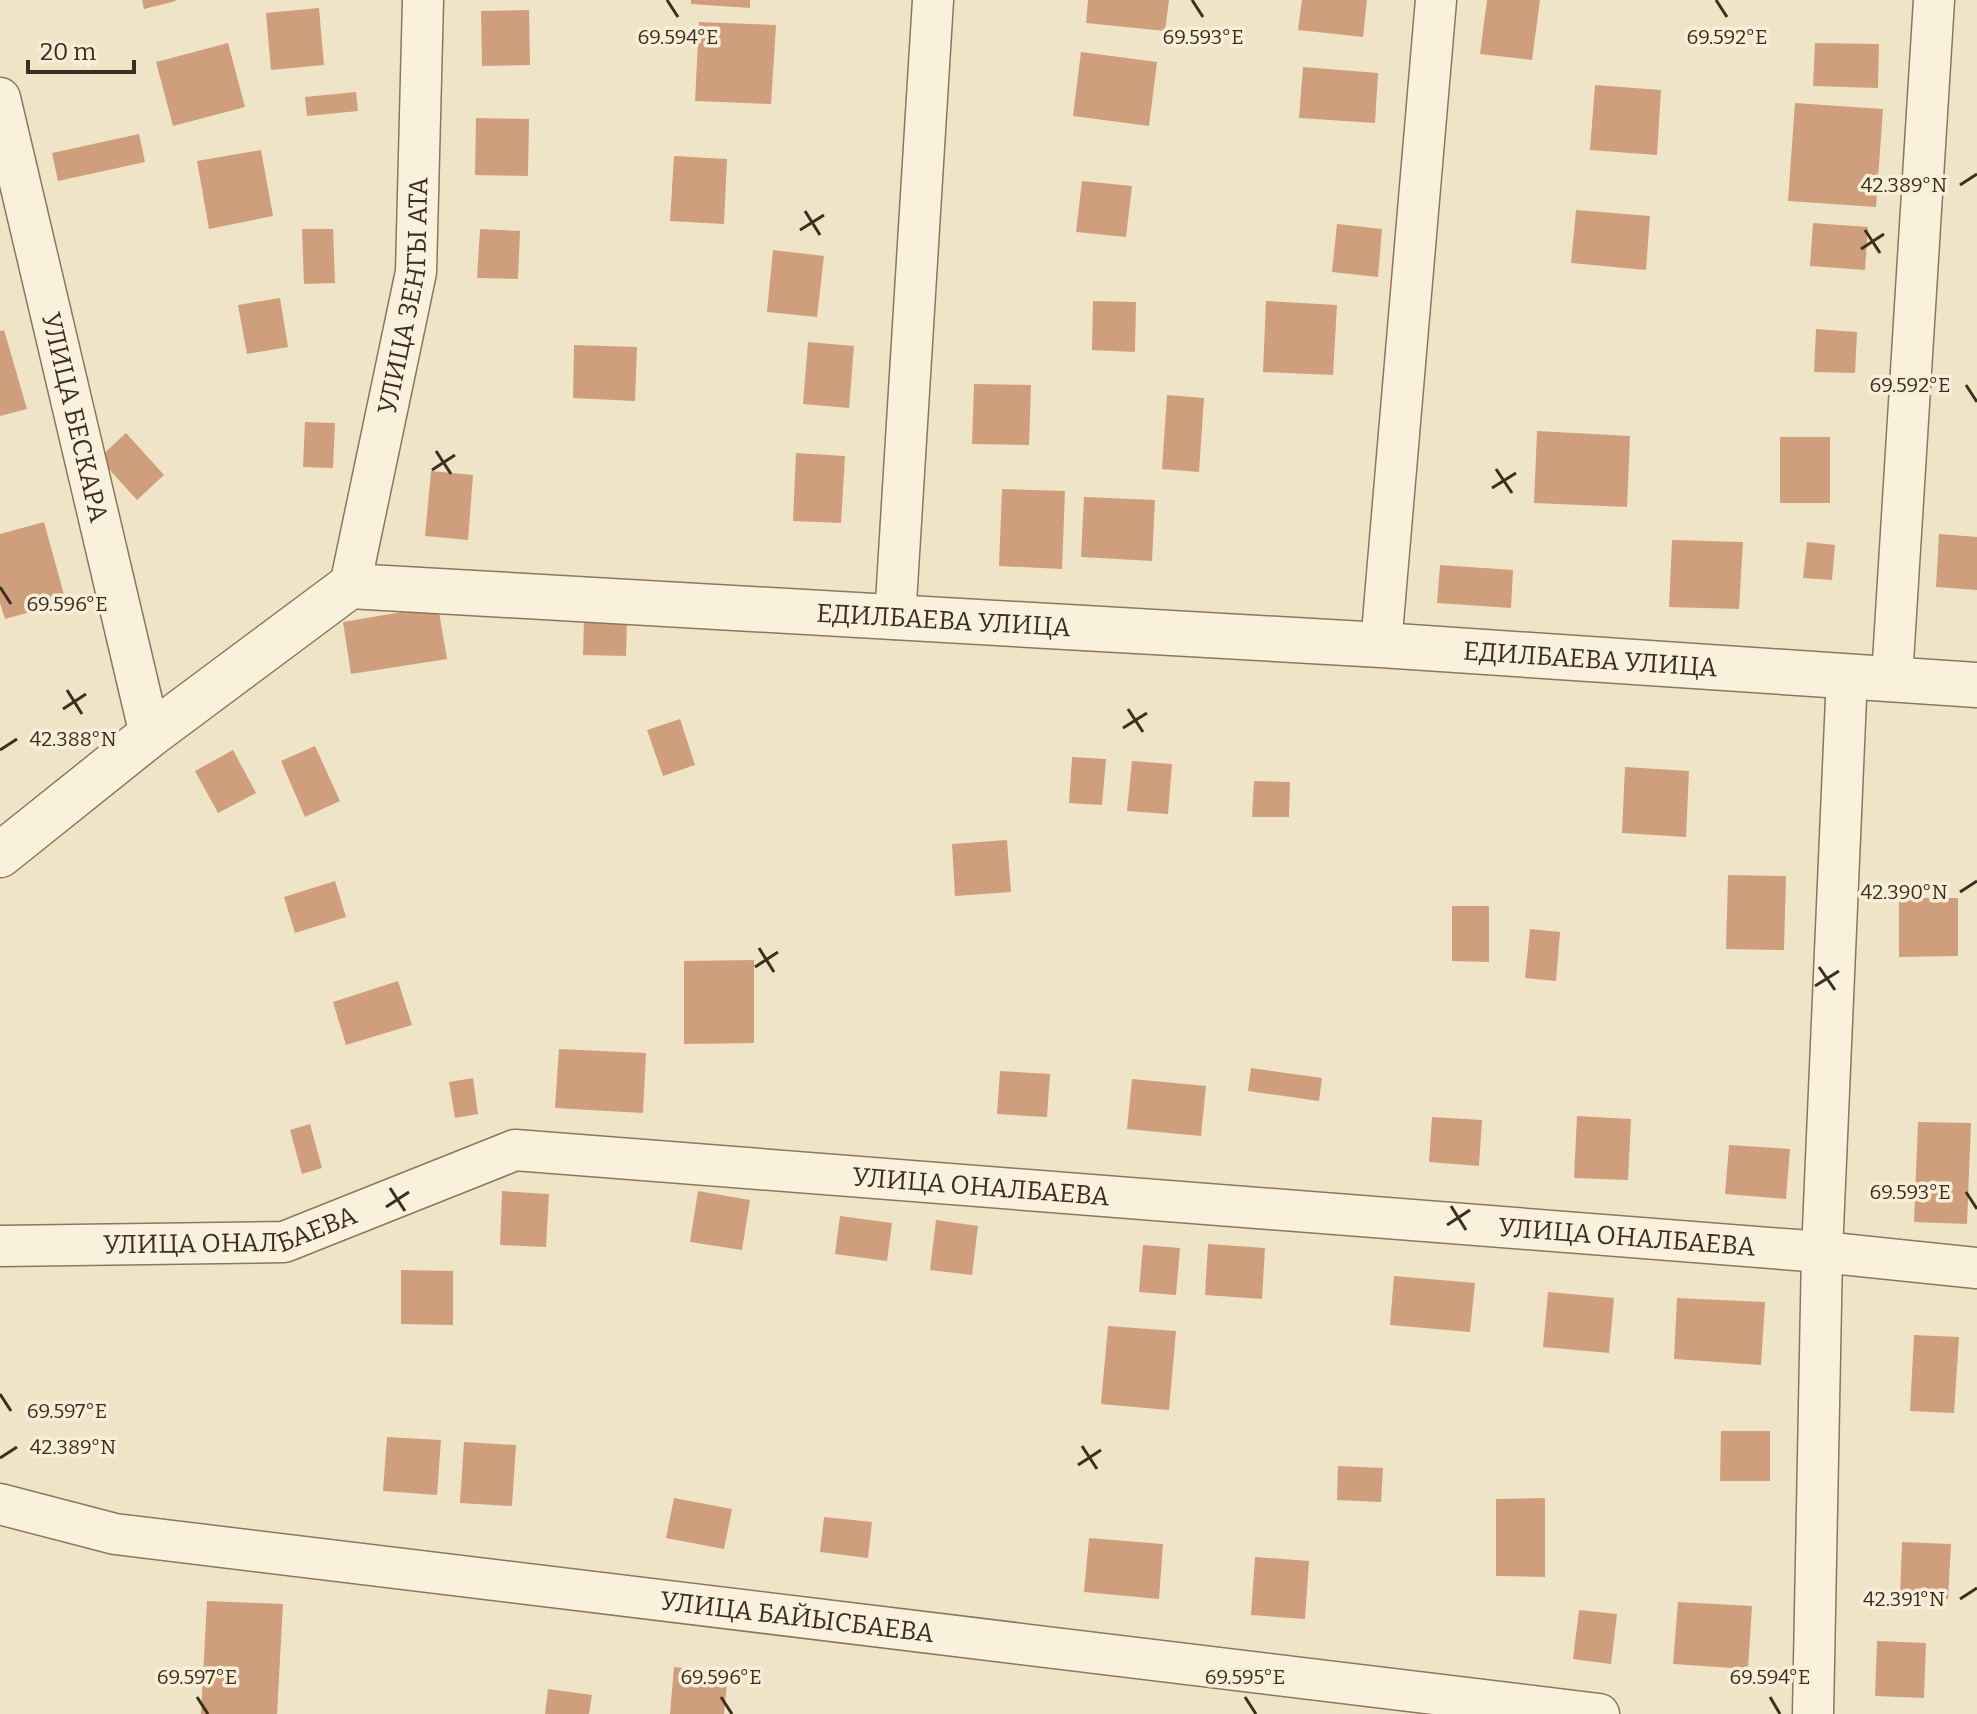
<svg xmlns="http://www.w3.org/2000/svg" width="1977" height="1714" viewBox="0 0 1977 1714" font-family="Bitter,serif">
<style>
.building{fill:#cf9f7d}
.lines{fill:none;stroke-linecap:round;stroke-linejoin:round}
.minor-casing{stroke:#8d765c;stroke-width:43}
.tertiary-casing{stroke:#8d765c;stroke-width:47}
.minor{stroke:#faf1dc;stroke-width:40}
.tertiary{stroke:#faf1dc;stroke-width:44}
.ticks{fill:none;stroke:#3d2e20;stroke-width:3}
.labels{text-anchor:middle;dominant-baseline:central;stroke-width:7;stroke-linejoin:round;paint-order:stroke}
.street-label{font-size:26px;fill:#3d2e20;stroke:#f7eed8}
.ticks-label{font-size:20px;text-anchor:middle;fill:#3d2e20;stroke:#f7eed8;stroke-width:7;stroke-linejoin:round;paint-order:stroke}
</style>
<rect width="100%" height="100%" fill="#f0e4c8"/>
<!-- building -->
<g class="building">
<path d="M142,0H175L176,1L144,9Z"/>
<path d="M691,0H750V8L691,4Z"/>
<path d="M1088,0H1169L1165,31L1086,23Z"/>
<path d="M1302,0H1367L1363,37L1298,30Z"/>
<path d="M1487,0H1540L1532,60L1480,54Z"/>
<path d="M319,8L324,65L271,70L266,13Z"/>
<path d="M529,10L530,65L482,66L481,11Z"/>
<path d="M699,22L776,25L771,104L695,101Z"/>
<path d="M228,43L245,107L173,126L156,62Z"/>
<path d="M1815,43L1879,44L1878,88L1813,86Z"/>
<path d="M1081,52L1157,62L1149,126L1073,116Z"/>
<path d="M1303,67L1378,73L1375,123L1299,118Z"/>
<path d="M1595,85L1661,90L1657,155L1590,150Z"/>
<path d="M356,92L358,111L307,116L305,97Z"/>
<path d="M1795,103L1883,109L1876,207L1788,201Z"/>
<path d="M476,118L529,119L528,176L475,175Z"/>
<path d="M139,134L145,162L58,181L52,153Z"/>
<path d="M261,150L273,216L209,229L197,161Z"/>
<path d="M674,156L727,159L724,224L670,221Z"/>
<path d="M1082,181L1132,186L1126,237L1076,232Z"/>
<path d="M1576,210L1650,216L1646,270L1571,263Z"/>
<path d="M1813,223L1868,227L1865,270L1810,266Z"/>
<path d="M1337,224L1382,229L1378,277L1332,272Z"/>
<path d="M302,229H333L335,283L304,284Z"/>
<path d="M480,229L520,231L518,279L477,278Z"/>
<path d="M773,250L824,256L817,317L767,312Z"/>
<path d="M280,298L288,347L247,354L238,305Z"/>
<path d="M1093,301L1136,302L1135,352L1092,350Z"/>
<path d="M1266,301L1337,305L1333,375L1263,372Z"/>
<path d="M1816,329L1857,332L1855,373L1814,372Z"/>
<path d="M4,330L27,409L0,416V331Z"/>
<path d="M808,342L854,346L849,408L803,404Z"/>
<path d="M574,345L637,347L635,401L573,398Z"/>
<path d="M974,384L1031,385L1029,445L972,444Z"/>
<path d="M1167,395L1204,398L1199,472L1162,469Z"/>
<path d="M305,422L335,423L333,468L303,467Z"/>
<path d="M1537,431L1630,436L1627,507L1534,503Z"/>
<path d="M126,433L164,475L137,500L99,458Z"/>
<rect x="1780" y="437" width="50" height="66"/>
<path d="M796,453L845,456L841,523L793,521Z"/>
<path d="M431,471L473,475L468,540L425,536Z"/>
<path d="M1002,489L1065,491L1062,569L999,566Z"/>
<path d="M1084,497L1155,500L1152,561L1081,557Z"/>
<path d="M44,522L66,602L5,619L0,603V534Z"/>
<path d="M1939,534L1977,537V590L1936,587Z"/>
<path d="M1672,540L1743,542L1739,609L1669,607Z"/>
<path d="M1807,542L1835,545L1832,580L1803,578Z"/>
<path d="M1440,565L1513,570L1511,608L1437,603Z"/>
<path d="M438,606L447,659L351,674L343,622Z"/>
<path d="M584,619L627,620L626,656L583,655Z"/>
<path d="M680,719L695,765L663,776L647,730Z"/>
<path d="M315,746L340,801L305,817L281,761Z"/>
<path d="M233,750L256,793L218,813L195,771Z"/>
<path d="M1072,757L1106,759L1102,805L1069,803Z"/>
<path d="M1132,761L1172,764L1168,814L1127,811Z"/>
<path d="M1625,767L1689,771L1686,837L1622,833Z"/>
<path d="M1254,781L1290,782L1289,817H1252Z"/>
<path d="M1007,840L1011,892L955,896L952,844Z"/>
<path d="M1728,875L1786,876L1784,950L1726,949Z"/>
<path d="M335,881L346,917L295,933L284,897Z"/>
<path d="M1899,898H1958V956L1899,957Z"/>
<path d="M1452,906H1489V962L1452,961Z"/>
<path d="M1530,929L1560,932L1556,981L1525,978Z"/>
<path d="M754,960V1043L684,1044V961Z"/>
<path d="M398,981L412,1025L346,1045L333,1002Z"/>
<path d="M559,1049L646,1053L643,1113L555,1108Z"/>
<path d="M1251,1068L1322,1078L1319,1101L1248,1091Z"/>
<path d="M1000,1071L1050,1074L1047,1117L997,1114Z"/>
<path d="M473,1078L478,1114L455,1118L449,1082Z"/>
<path d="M1132,1079L1206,1086L1201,1136L1127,1129Z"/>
<path d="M1577,1116L1631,1119L1628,1180L1574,1178Z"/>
<path d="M1432,1117L1482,1120L1479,1166L1429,1162Z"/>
<path d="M1918,1122L1971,1123L1967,1224L1914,1222Z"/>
<path d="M310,1124L322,1168L302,1174L290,1130Z"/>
<path d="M1729,1145L1790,1149L1786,1199L1725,1194Z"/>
<path d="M502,1191L549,1194L546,1247L500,1245Z"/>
<path d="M698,1191L750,1200L742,1250L690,1242Z"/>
<path d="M840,1216L892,1223L887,1261L835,1254Z"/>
<path d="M936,1220L978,1226L972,1275L930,1270Z"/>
<path d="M1208,1244L1265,1248L1262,1299L1205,1295Z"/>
<path d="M1143,1245L1180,1248L1176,1295L1139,1292Z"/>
<path d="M401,1270L453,1271V1325L401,1324Z"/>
<path d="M1394,1276L1475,1283L1470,1332L1390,1325Z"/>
<path d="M1548,1292L1614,1298L1609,1353L1543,1347Z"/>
<path d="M1677,1298L1765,1302L1761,1365L1674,1359Z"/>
<path d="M1108,1326L1176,1331L1169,1410L1101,1404Z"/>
<path d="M1914,1335L1959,1337L1954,1413L1910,1411Z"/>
<path d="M1721,1431H1770V1481H1720Z"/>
<path d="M387,1437L441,1440L437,1495L383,1491Z"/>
<path d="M464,1442L516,1445L512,1506L460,1503Z"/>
<path d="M1338,1466L1383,1468L1381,1502L1337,1500Z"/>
<path d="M674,1498L732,1509L724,1549L666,1538Z"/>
<path d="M1545,1498V1577L1496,1576V1499Z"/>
<path d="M824,1517L872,1522L868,1558L820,1552Z"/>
<path d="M1089,1538L1163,1544L1159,1599L1084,1592Z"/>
<path d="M1902,1542L1951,1544L1948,1599L1900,1597Z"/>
<path d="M1255,1557L1309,1561L1305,1619L1251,1615Z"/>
<path d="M207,1601L283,1604L277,1714H201Z"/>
<path d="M1678,1602L1752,1606L1748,1669L1673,1664Z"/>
<path d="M1579,1610L1617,1614L1611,1664L1573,1659Z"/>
<path d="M1877,1641L1926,1643L1924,1698L1875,1696Z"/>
<path d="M674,1667L728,1673L724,1714H670Z"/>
<path d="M548,1689L592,1695L589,1714H545Z"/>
</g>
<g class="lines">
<defs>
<g id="minor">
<path id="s1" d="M0,98L150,735"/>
<path id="s2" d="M350,586L416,272L423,0"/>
<path d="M895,619L933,0"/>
<path d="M1381,645L1436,0"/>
<path d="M1892,678L1934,0"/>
<path id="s3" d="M0,1246L284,1242L515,1150L1822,1252L1977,1268"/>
<path id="s4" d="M0,1504L115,1534L1599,1714"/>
<path d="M1813,1714L1822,1252L1847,675"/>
</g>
<g id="tertiary">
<path id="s5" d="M0,855L150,735L350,586L1381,645L1977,685"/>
</g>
</defs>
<!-- minor casing -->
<use href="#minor" class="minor-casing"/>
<!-- tertiary casing -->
<use href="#tertiary" class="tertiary-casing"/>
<!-- minor -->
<use href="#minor" class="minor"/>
<!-- tertiary -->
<use href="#tertiary" class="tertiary"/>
</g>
<!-- ticks -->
<path class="ticks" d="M667,0L678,17M1192,0L1203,17M1716,0L1727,17M1960,185L1977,174M805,211L820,235M800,230L824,215M1865,230L1880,253M1861,249L1884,234M1966,385L1977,402M436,451L451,474M1496,469L1512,493M432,470L455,455M1492,488L1516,473M0,587L11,604M67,690L82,714M63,709L86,694M1128,709L1143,732M1123,728L1147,713M0,750L17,739M1960,892L1977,881M759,948L774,972M755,967L778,952M1819,967L1835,990M1815,986L1839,971M390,1188L405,1211M1966,1192L1977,1209M1451,1206L1466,1230M386,1207L409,1192M1447,1225L1470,1210M0,1394L11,1411M1082,1446L1097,1469M0,1458L17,1447M1078,1465L1101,1450M1960,1599L1977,1588M197,1697L208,1714M721,1697L732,1714M1245,1697L1256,1714M1770,1697L1780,1714"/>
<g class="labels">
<!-- street labels -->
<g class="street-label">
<text stroke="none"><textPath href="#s2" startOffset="296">УЛИЦА ЗЕНГЫ АТА</textPath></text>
<text stroke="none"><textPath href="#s1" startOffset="328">УЛИЦА БЕСКАРА</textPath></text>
<text stroke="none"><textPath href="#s5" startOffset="1036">ЕДИЛБАЕВА УЛИЦА</textPath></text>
<text stroke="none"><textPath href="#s5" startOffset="1684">ЕДИЛБАЕВА УЛИЦА</textPath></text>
<text stroke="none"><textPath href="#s3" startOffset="1000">УЛИЦА ОНАЛБАЕВА</textPath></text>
<text stroke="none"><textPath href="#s3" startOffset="232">УЛИЦА ОНАЛБАЕВА</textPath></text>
<text stroke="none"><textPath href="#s3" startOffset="1648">УЛИЦА ОНАЛБАЕВА</textPath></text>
<text stroke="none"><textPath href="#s4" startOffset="806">УЛИЦА БАЙЫСБАЕВА</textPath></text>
</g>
</g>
<g class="ticks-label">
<text x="678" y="44">69.594°E</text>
<text x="1203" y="44">69.593°E</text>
<text x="1727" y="44">69.592°E</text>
<text x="1904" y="192">42.389°N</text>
<text x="1910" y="392">69.592°E</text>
<text x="67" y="611">69.596°E</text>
<text x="73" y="746">42.388°N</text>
<text x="1904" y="899">42.390°N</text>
<text x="1910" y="1199">69.593°E</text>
<text x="67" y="1418">69.597°E</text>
<text x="73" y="1454">42.389°N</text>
<text x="1904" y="1606">42.391°N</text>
<text x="197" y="1684">69.597°E</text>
<text x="721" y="1684">69.596°E</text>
<text x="1245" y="1684">69.595°E</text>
<text x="1770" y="1684">69.594°E</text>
</g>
<!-- scale -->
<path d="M28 60v12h106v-12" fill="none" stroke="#3d2e20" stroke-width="4"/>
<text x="40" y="60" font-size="24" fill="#3d2e20" stroke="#f7eed8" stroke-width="6" paint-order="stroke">20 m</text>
</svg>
